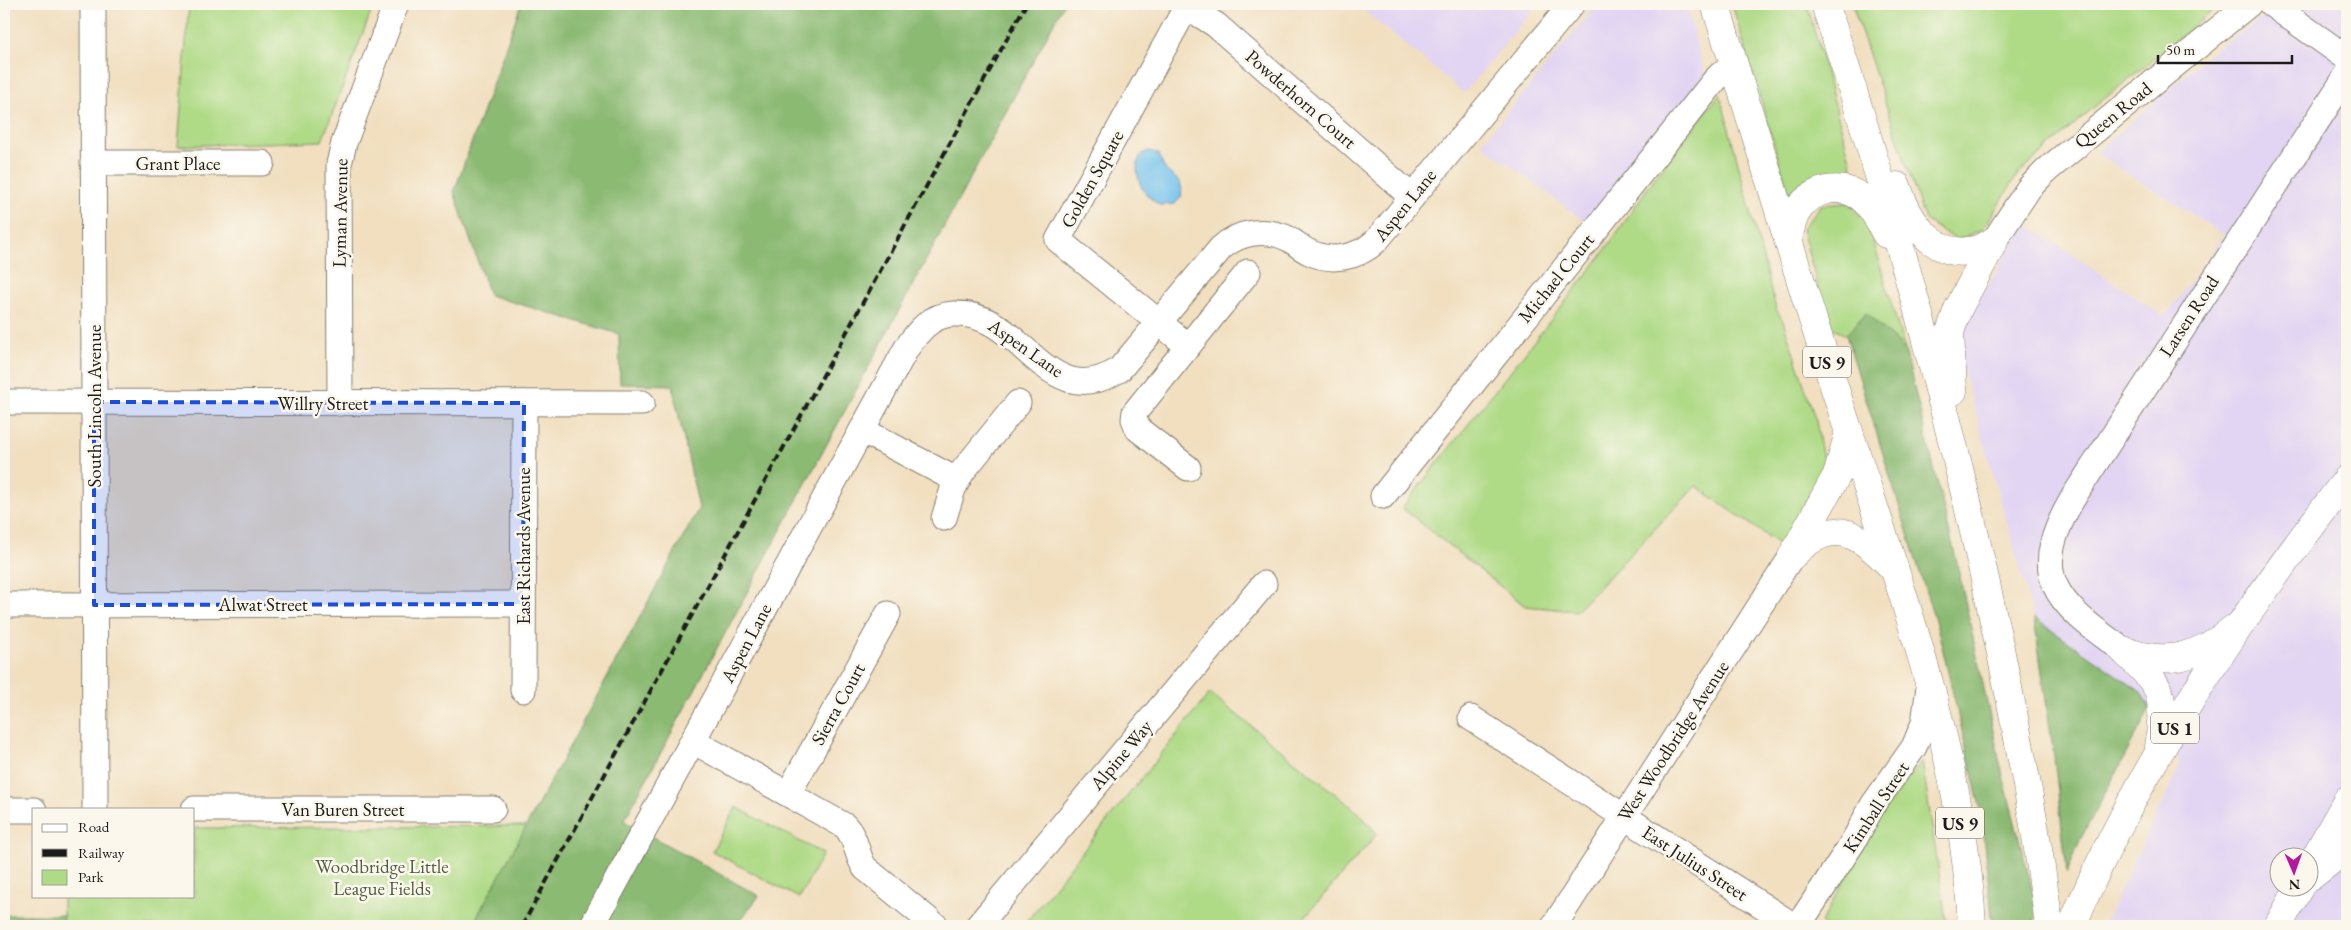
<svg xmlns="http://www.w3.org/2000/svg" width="2351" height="930" viewBox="0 0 2351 930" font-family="'EB Garamond',serif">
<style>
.built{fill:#e2d4f3;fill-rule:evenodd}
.green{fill:#afda86;stroke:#667b51}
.forest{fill:#8bba73;stroke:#546b48}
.water{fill:#73c2ee;stroke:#486f85}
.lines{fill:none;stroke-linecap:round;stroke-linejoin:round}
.minor-casing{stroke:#867e6e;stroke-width:27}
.highway-casing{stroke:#867e6e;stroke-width:29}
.minor{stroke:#fff;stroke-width:25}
.highway{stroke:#fff;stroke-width:28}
.rail{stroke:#1c1c1c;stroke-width:4;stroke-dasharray:8 4;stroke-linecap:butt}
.marked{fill:#1d4ed8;fill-opacity:0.2;stroke:#1d4ed8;stroke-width:4;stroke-dasharray:10 6;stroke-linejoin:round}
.labels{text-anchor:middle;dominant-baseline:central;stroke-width:5;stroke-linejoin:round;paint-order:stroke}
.shield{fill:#fbf7ec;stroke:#5f5e5a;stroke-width:1}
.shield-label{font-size:18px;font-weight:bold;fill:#1c1c1c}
.street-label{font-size:19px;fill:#1c1c1c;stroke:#fbf7ec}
.park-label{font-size:19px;fill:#4f5e41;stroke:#fbf7ec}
</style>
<rect width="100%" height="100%" fill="#fbf7ec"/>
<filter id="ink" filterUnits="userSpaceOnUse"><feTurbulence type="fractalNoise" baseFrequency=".02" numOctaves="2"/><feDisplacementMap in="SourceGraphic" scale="10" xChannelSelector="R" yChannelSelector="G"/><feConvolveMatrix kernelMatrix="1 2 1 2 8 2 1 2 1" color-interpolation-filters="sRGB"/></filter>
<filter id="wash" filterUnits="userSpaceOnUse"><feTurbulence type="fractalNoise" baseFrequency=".0096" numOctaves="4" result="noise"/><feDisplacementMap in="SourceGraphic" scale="20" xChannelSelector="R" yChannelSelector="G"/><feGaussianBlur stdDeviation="1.12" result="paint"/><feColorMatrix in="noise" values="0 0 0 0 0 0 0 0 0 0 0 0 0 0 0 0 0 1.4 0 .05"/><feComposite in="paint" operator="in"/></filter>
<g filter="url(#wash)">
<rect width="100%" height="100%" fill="#f1dfc0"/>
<!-- built -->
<g class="built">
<path d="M1356,4H1538L1464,93Z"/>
<path d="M1598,4H1686L1705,75L1586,222L1481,144Z"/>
<path d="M2285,4H2347V926H2103L2181,764L2141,692L2034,618L1956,344L1969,311L1990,283L2023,222L2165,317L2224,235L2096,153L2216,48ZM2278,858H2308V888H2278Z"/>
</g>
<!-- green -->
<g class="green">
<path d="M189,4H374L322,141L178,146Z"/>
<path d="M1732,4H1807L1854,174L1821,180L1790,197Z"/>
<path d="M1852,4H2213L2215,9L2093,108L2018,174L1983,229L1957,240L1925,220Z"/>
<path d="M1720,94L1776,309L1783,321L1816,421L1825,471L1780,545L1696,486L1576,611L1525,606L1402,508L1599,259L1658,173Z"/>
<path d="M1848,203L1868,223L1905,350L1866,313L1846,335L1829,327L1802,229L1821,205Z"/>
<path d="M1210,693L1359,813L1377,834L1297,926H1023Z"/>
<path d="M1922,761L1947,926H1826L1821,923L1879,817Z"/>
<path d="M736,807L823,854L799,898L712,851Z"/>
<path d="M527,826L472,926H63V896H194V828Z"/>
</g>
<!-- forest -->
<g class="forest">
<path d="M521,4H1064L624,821L759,896L736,926H472L699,508L672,385L620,384L619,334L489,295L454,192Z"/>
<path d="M1866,313L1905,350L1956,559L2002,772L2038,912L2032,926H1993L1980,807L1939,634L1846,335Z"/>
<path d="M2034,618L2141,692L2150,709L2080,840L2067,873L2054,756Z"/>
<rect x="4" y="915" width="59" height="11"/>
</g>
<!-- water -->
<path class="water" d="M1150,151L1159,154C1161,160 1162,166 1166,170C1175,180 1184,179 1181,197L1175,204L1160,205C1153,201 1146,195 1142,188C1136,176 1133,153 1150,151Z"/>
</g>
<g filter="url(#ink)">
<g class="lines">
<defs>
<g id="minor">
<path d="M93,4L95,809"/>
<path d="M1188,4L1058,240L1188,346"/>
<path d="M2271,4L2347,58"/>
<path d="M1186,6L1216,25L1412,197"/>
<path d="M93,163H262"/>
<path d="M1994,241L2029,188L2047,170L2249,4"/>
<path d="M4,402L642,403"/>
<path d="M340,403L339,164L344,143L396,4"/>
<path d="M862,430L956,480"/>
<path d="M1188,468L1138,429L1134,419L1135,412L1248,272"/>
<path d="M1383,496L1715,80L1721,74L1736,69"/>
<path d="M944,518L953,489L962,472L1018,403"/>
<path d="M4,605L523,604"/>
<path d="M2123,650C2053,601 2026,575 2076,493L2347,75"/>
<path d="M523,690L524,403"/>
<path d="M1471,718L1794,926"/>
<path d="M693,741L845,826C857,838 856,855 865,868L936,926"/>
<path d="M788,794L888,614"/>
<path d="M194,809H493"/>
<path d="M4,810H34"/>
<path d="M592,926L906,349C918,331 931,315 953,314C1005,311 1026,364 1068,379C1086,385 1104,379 1119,370L1221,248C1240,231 1266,228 1289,239C1296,243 1302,249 1309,252C1331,263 1358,258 1376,241L1572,4"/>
<path d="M978,926L1264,584"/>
<path d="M1554,926L1792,556"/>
<path d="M1798,926L1853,842L1873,805L1914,747L1924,723L1929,687"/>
</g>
<g id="highway">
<path d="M1715,4C1760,146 1802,290 1849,432C1902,593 1963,755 1972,926"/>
<path d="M1825,4C1896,219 1956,437 2002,658C2020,747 2038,836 2049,926"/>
<path d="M1897,186C1911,230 1946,272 1994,241"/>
<path d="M1788,239C1790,230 1792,221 1796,213C1809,189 1841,181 1863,199C1874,208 1879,222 1886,234"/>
<path d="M1953,391L1950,332L1958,309L1994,241"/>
<path d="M1795,553C1835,514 1861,535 1894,569"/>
<path d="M1792,556L1838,473L1849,432"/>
<path d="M2123,650C2164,667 2200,657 2233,629"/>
<path d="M2126,653C2168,691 2163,695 2159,749"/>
<path d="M2308,870L2347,801"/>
<path d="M2310,877L2347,848"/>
<path d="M2072,926C2139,765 2241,616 2347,479"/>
<path d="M2278,926L2299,888"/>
</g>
</defs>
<!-- minor casing -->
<use href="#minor" class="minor-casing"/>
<!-- highway casing -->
<use href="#highway" class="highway-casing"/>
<!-- minor -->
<use href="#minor" class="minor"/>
<!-- highway -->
<use href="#highway" class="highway"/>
<!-- rail -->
<path class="rail" d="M522,926L1026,4"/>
</g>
</g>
<!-- marked area -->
<path class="marked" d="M94,402L524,403L523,604L94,605Z"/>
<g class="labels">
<!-- shield labels -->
<g class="shield">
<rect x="1803" y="346.5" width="48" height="31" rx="4"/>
<rect x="2151" y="712.5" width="48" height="31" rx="4"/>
<rect x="1936" y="807.5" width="48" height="31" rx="4"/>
</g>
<g class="shield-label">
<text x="1827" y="362">US 9</text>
<text x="2175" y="728">US 1</text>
<text x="1960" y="823">US 9</text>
</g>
<!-- street labels -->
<g class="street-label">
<text transform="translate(1301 99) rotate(41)">Powderhorn Court</text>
<text transform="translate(2113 115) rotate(-39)">Queen Road</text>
<text x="178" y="163">Grant Place</text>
<text transform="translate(1092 179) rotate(-61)">Golden Square</text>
<text transform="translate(1405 205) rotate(-51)">Aspen Lane</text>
<text transform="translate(340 213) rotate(-89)">Lyman Avenue</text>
<text transform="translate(1556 278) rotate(-51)">Michael Court</text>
<text transform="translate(2189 316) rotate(-57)">Larsen Road</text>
<text transform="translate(1026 348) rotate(35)">Aspen Lane</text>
<text x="323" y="403">Willry Street</text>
<text transform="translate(94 406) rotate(-90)">South Lincoln Avenue</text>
<text transform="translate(523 546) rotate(-90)">East Richards Avenue</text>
<text x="263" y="604">Alwat Street</text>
<text transform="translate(746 643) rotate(-62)">Aspen Lane</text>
<text transform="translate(838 704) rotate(-61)">Sierra Court</text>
<text transform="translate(1673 741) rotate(-57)">West Woodbridge Avenue</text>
<text transform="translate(1121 755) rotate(-50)">Alpine Way</text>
<text transform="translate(1876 807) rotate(-57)">Kimball Street</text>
<text x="343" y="809">Van Buren Street</text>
<text transform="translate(1695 863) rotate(33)">East Julius Street</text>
</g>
<!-- park labels -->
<g class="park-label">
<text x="382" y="866">Woodbridge Little<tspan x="382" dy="22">League Fields</tspan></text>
</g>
</g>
<!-- margin -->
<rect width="2351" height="930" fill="none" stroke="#fbf7ec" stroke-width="20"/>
<!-- legend -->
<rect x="32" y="808" width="162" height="90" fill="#fbf7ec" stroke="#a29f99"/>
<rect x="42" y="824" width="25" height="8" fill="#ffffff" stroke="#a29f99"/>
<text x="78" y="832" font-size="15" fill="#1c1c1c">Road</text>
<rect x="42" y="849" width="25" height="8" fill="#1c1c1c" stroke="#a29f99"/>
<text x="78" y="858" font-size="15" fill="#1c1c1c">Railway</text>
<rect x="42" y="870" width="25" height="15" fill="#afda86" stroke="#a29f99"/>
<text x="78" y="882" font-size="15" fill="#1c1c1c">Park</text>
<!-- north arrow -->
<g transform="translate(2294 872) rotate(178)"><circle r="24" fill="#fbf7ec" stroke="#a29f99"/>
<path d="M0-4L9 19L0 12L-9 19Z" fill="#b5179e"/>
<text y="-8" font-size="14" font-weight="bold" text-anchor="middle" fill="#1c1c1c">N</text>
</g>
<!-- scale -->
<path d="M2158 55v8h134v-8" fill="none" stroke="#1c1c1c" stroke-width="2.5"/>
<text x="2166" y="55" font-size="15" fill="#1c1c1c" stroke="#fbf7ec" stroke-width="4" paint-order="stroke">50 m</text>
</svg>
